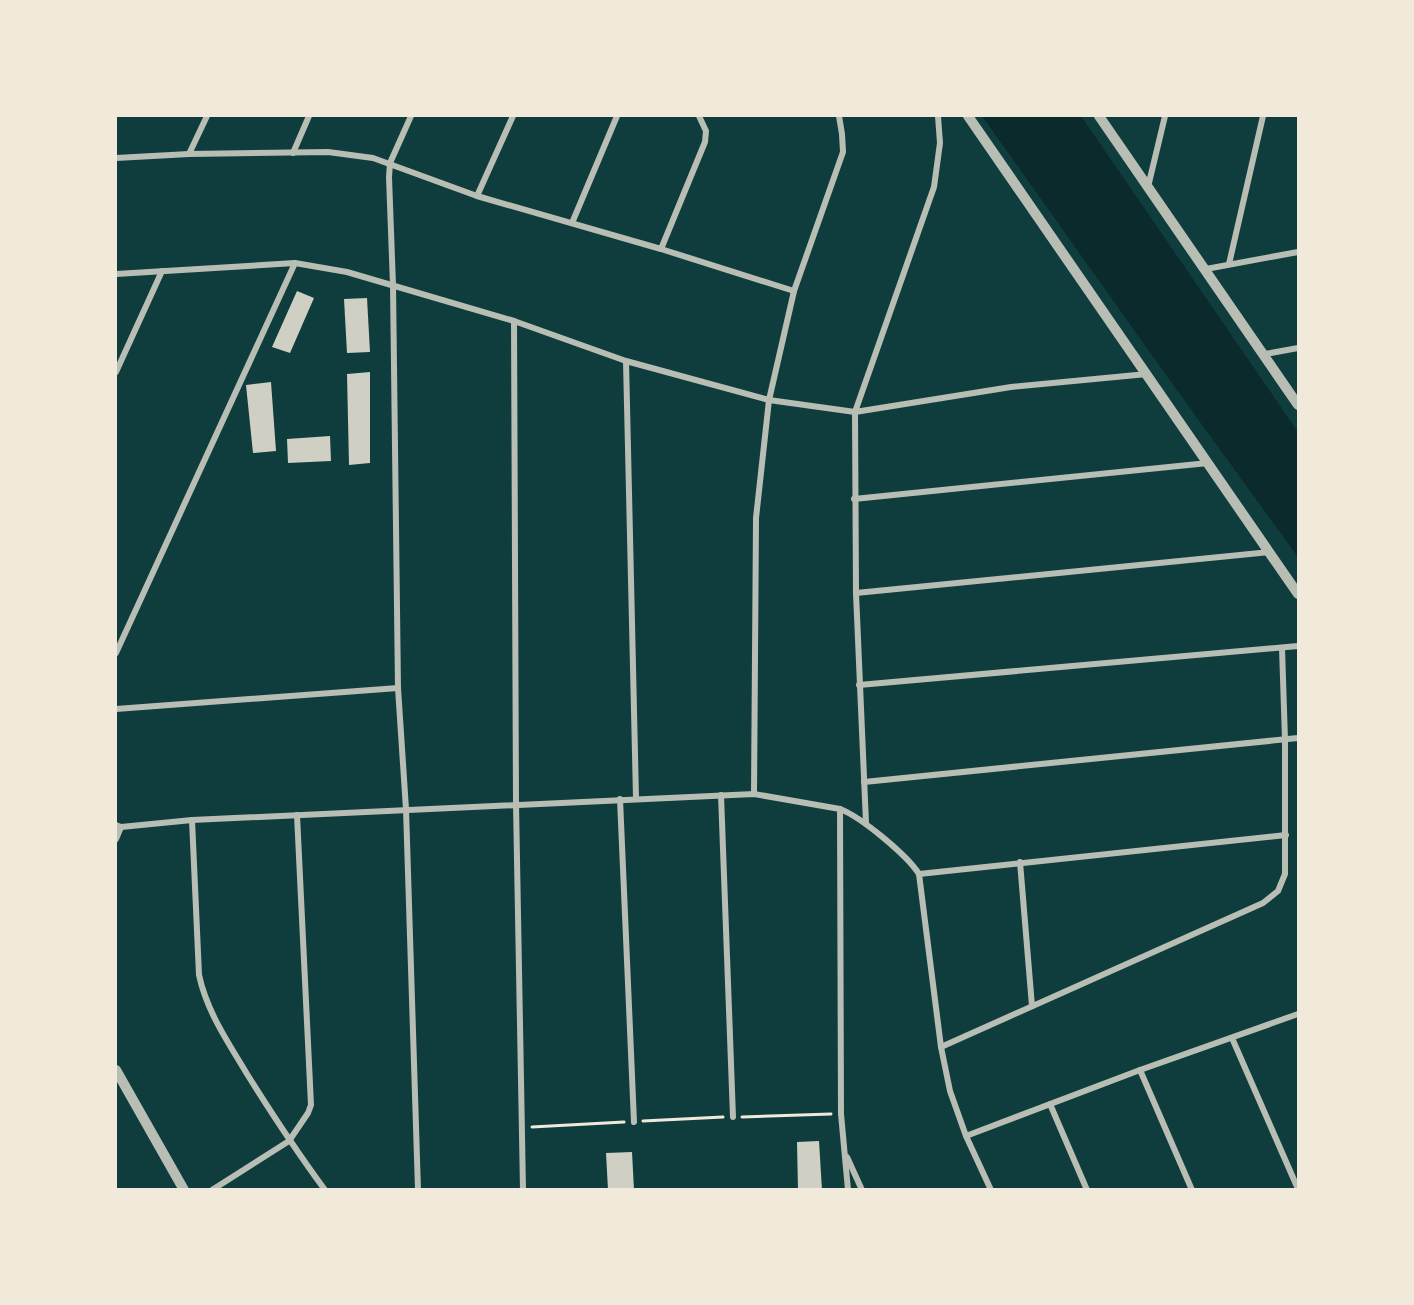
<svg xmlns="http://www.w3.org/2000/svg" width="1414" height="1305" viewBox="0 0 1414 1305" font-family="Quicksand,sans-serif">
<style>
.water{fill:#0a2a2b}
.building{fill:#cfcfc3}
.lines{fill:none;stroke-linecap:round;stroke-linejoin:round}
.path{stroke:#f1e9da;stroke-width:3}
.minor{stroke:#b8beb3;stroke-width:6}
.tertiary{stroke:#b8beb3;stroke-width:10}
</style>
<rect width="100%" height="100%" fill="#0f3d3e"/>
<!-- water -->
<path class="water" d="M982,116H1081L1298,432V557L1166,375Z"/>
<!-- building -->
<g class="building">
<path d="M297,291L314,298L290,353L272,347Z"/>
<path d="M367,298L370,352L347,353L344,299Z"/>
<path d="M370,372V463L349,465L347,374Z"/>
<path d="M271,382L276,451L253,453L246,385Z"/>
<path d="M330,436L331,461L288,463L287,439Z"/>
<path d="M819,1141L822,1190H798L797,1142Z"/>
<path d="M632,1152L634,1190H608L606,1153Z"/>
</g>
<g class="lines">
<!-- path -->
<g class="path">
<path d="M742,1117L831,1114"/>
<path d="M643,1121L723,1117"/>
<path d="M532,1127L624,1122"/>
</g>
<!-- minor -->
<g class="minor">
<path d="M411,116L390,163L389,177L393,285L398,688L406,809L418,1190"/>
<path d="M293,153L309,116"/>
<path d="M189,154L207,116"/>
<path d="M116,158L189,154L328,152L373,158L477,196L661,249L794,291"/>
<path d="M1148,187L1165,116"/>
<path d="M477,196L513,116"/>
<path d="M572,223L617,116"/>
<path d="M661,249L705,142L706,131L699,116"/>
<path d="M1229,264L1263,116"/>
<path d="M1206,269L1298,252"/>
<path d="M116,274L295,263L347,272L514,321L626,361L769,400L855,412L1011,387L1147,374"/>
<path d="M514,321L516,804L523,1190"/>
<path d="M1265,354L1298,348"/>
<path d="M626,361L636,798"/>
<path d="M116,372L162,271"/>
<path d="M854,499L1208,463"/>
<path d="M856,593L1270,552"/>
<path d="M116,653L295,263"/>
<path d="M859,685L1298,646"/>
<path d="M116,709L398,688"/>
<path d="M864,782L1298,738"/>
<path d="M754,794L756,518L769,400L794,291L843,152L842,134L839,116"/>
<path d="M721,795L733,1117"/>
<path d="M620,799L634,1122"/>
<path d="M840,809L841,1114L848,1190"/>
<path d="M192,820L199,975C207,1012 228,1042 247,1074C272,1114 297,1152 325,1190"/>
<path d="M866,823L856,593L855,412L934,187L940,143L938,116"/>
<path d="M116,825L121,827L192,820L754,794L840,809C861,817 907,855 919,874L941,1047L950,1091L966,1136L991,1190"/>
<path d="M116,839L121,827"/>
<path d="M1020,862L1032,1006"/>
<path d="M919,874L1286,835"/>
<path d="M1232,1038L1298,1189"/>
<path d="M941,1047L1263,903L1278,891L1285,874V740L1282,648"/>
<path d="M1140,1070L1192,1190"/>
<path d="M1050,1104L1087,1190"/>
<path d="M966,1136L1140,1070L1298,1014"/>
<path d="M847,1157L862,1190"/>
<path d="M212,1190L289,1141L308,1113L311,1105L297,815"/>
</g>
<!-- tertiary -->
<g class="tertiary">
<path d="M968,116L1298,594"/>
<path d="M1099,116L1298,405"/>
<path d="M116,1070L184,1190"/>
</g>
</g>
<!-- border -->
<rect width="1414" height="1305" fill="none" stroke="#f1e9da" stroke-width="234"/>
</svg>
